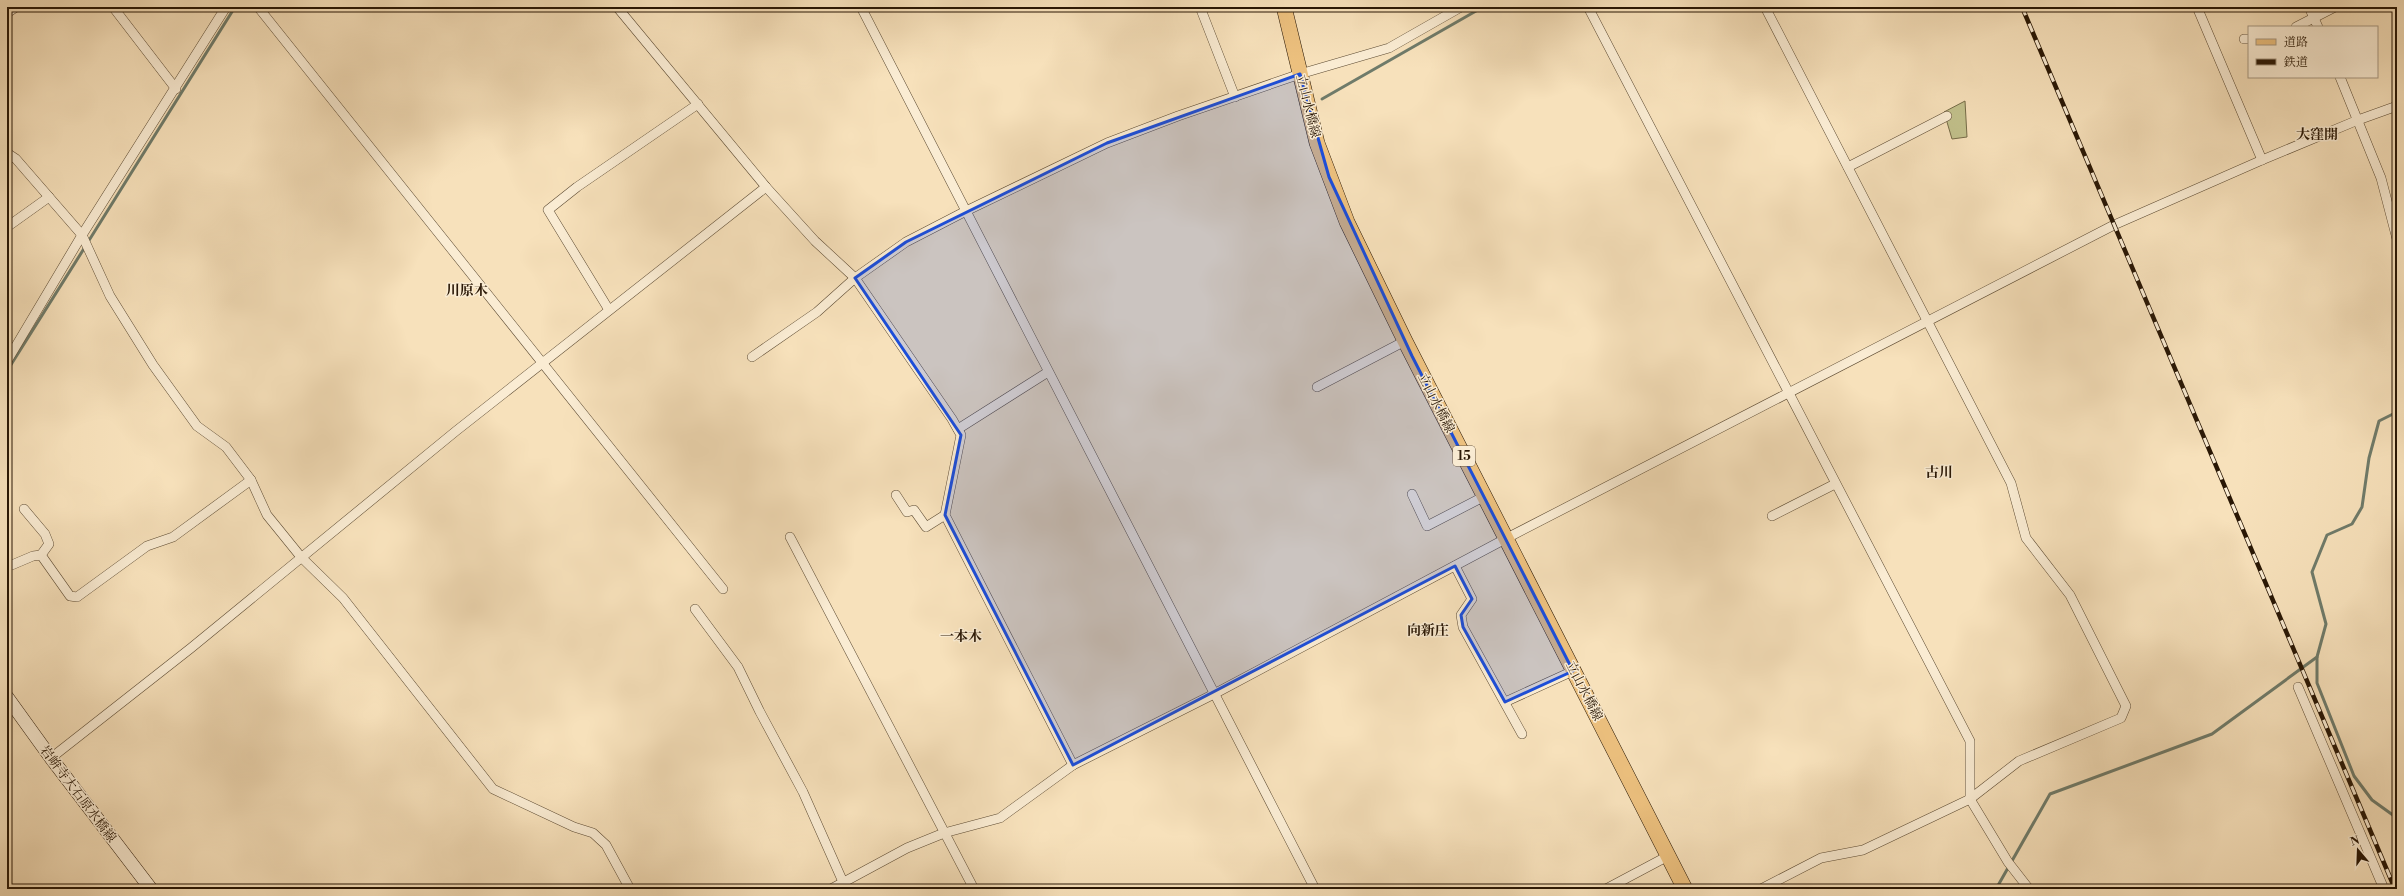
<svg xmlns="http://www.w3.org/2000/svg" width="2404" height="896" viewBox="0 0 2404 896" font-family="'Libre Bodoni','Noto Serif JP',serif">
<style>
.green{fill:#c2c18c;stroke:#766c48}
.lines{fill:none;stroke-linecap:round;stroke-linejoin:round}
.stream{stroke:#6f7b6a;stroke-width:3}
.street-casing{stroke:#5c4a32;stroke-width:10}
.secondary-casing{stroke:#291705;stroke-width:14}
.primary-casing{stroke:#291705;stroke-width:16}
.street{stroke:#faecd3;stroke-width:9}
.secondary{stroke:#faecd3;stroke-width:13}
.primary{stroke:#ecc07e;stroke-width:15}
.rail-casing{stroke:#291705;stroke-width:4.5}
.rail{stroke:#faecd3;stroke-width:3;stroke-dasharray:9;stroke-linecap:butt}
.marked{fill:#1d4ed8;fill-opacity:0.2;stroke:#1d4ed8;stroke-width:3;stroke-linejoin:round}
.labels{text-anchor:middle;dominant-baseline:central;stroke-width:3;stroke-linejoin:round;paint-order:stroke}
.shield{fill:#faecd3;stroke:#685743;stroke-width:1}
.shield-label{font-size:12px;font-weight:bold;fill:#291705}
.street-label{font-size:13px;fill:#291705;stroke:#faecd3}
.neighbourhood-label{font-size:14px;font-weight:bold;fill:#291705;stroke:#faecd3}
</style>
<rect width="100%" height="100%" fill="#f7e1bb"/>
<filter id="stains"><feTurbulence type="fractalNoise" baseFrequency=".005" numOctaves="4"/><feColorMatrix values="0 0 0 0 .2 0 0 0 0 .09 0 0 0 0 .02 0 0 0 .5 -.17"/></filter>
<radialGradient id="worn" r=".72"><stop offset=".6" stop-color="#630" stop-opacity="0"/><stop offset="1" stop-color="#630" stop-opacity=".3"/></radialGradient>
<!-- green -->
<path class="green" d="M1965,101L1967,137L1952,139L1944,112Z"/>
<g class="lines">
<!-- stream -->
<g class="stream">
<path d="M1322,99L1483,7"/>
<path d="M88,242L235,7"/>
<path d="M7,371L85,247"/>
<path d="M2317,657V683L2354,776L2372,800L2397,818"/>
<path d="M1996,889L2050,794L2212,734L2317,657L2326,624L2312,572L2327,535L2352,524L2362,507L2369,458L2379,421L2397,412"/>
</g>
<defs>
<g id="street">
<path d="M113,7L176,89"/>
<path d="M258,7L723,589"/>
<path d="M617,7L766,187L815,241L855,278L952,419L961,435L945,515L1073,765"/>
<path d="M861,7L1315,889"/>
<path d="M1200,7L1235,97"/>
<path d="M1588,7L1970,741V799L2008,862L2029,889"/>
<path d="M2197,7L2262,160"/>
<path d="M2309,7L2318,27"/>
<path d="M7,13L16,7"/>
<path d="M2296,27L2335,7"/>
<path d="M2244,39H2249"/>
<path d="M2340,77L2381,178L2397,239"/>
<path d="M7,153L16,159L82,235L110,296L153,365L197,426L226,447L251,480L267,515L301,557L343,598L493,789L574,827L593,833L606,845L630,889"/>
<path d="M1848,167L1947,116"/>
<path d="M7,227L49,197"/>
<path d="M609,310L548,210L577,187L698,104"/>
<path d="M752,357L817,312L855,278L906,242L966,211L1107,143L1178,116L1300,74L1389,48L1461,7"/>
<path d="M7,361L82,235L226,7"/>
<path d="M1317,387L1405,341"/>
<path d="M958,429L1048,372"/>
<path d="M1412,494L1427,526L1485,496"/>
<path d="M896,495L907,512L914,510L926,527L945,515"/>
<path d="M24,509L45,534L49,544L41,555"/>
<path d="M1772,516L1835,484"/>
<path d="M790,537L974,889"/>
<path d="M1455,566L1472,599L1461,615L1463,627L1522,734"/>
<path d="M7,567L33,556L41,555L70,596L77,597L147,546L173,537L251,480"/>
<path d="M695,609L738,667L760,712L803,792L843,882"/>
<path d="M2298,687L2384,889"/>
<path d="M1505,702L1573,671"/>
<path d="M51,758L191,648L456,431L766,187"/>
<path d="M831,889L907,848L944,833L1000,818L1073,765L1214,694L1507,538L2114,225L2262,160L2358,120L2397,106"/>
<path d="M1606,889L1668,856"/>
<path d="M1761,889L1821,858L1863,850L1970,799L2019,761L2121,718L2126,706L2070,595L2026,538L2011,483L1765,7"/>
</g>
<path id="secondary" d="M7,697L51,758L151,889"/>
<path id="primary" d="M1284,7L1317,143L1347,222L1405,341L1685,889"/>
</defs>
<!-- street casing -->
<use href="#street" class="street-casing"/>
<!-- secondary casing -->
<use href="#secondary" class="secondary-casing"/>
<!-- primary casing -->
<use href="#primary" class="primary-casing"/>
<!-- street -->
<use href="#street" class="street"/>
<!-- secondary -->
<use href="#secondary" class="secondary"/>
<!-- primary -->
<use href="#primary" class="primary"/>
<defs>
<path id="rail" d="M2022,7L2395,889"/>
</defs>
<!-- rail casing -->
<use href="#rail" class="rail-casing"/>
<!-- rail -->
<use href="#rail" class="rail"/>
</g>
<!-- marked area -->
<path class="marked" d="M1300,74L1329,177L1412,356L1573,671L1505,702L1463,627L1461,615L1472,599L1455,566L1073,765L945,515L961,435L855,278L906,242L1107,143Z"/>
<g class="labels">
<!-- shield labels -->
<rect class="shield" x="1453" y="446" width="22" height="20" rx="3"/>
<g class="shield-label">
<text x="1464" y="456">15</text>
</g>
<!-- street labels -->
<g class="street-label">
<text transform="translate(1308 106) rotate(76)">立山水橋線</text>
<text transform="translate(1436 403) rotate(63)">立山水橋線</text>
<text transform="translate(1584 691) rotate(63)">立山水橋線</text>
<text transform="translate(78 794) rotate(53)">岩峅寺大石原水橋線</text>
</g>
<!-- neighbourhood labels -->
<g class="neighbourhood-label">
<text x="2317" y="135">大窪開</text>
<text x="467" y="291">川原木</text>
<text x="1939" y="473">古川</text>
<text x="1428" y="631">向新庄</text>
<text x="961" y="637">一本木</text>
</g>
</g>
<!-- margin -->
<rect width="2404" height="896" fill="none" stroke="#f7e1bb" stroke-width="24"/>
<rect x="8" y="8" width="2388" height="880" fill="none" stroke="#291705" stroke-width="2"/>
<rect x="12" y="12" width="2380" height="872" fill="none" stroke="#291705"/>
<!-- legend -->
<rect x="2248" y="26" width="130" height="52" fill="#faecd3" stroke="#a69781"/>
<rect x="2256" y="39" width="20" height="6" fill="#ecc07e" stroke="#a69781"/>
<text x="2284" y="46" font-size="12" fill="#291705">道路</text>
<rect x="2256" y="59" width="20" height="6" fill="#291705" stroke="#a69781"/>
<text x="2284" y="66" font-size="12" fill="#291705">鉄道</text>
<!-- north arrow -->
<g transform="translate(2358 850) rotate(341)" stroke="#faecd3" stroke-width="3" paint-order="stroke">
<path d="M0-3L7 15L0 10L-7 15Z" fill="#291705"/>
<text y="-6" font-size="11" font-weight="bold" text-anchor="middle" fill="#291705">N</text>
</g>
<rect width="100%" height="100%" filter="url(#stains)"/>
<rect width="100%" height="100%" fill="url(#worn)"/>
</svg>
